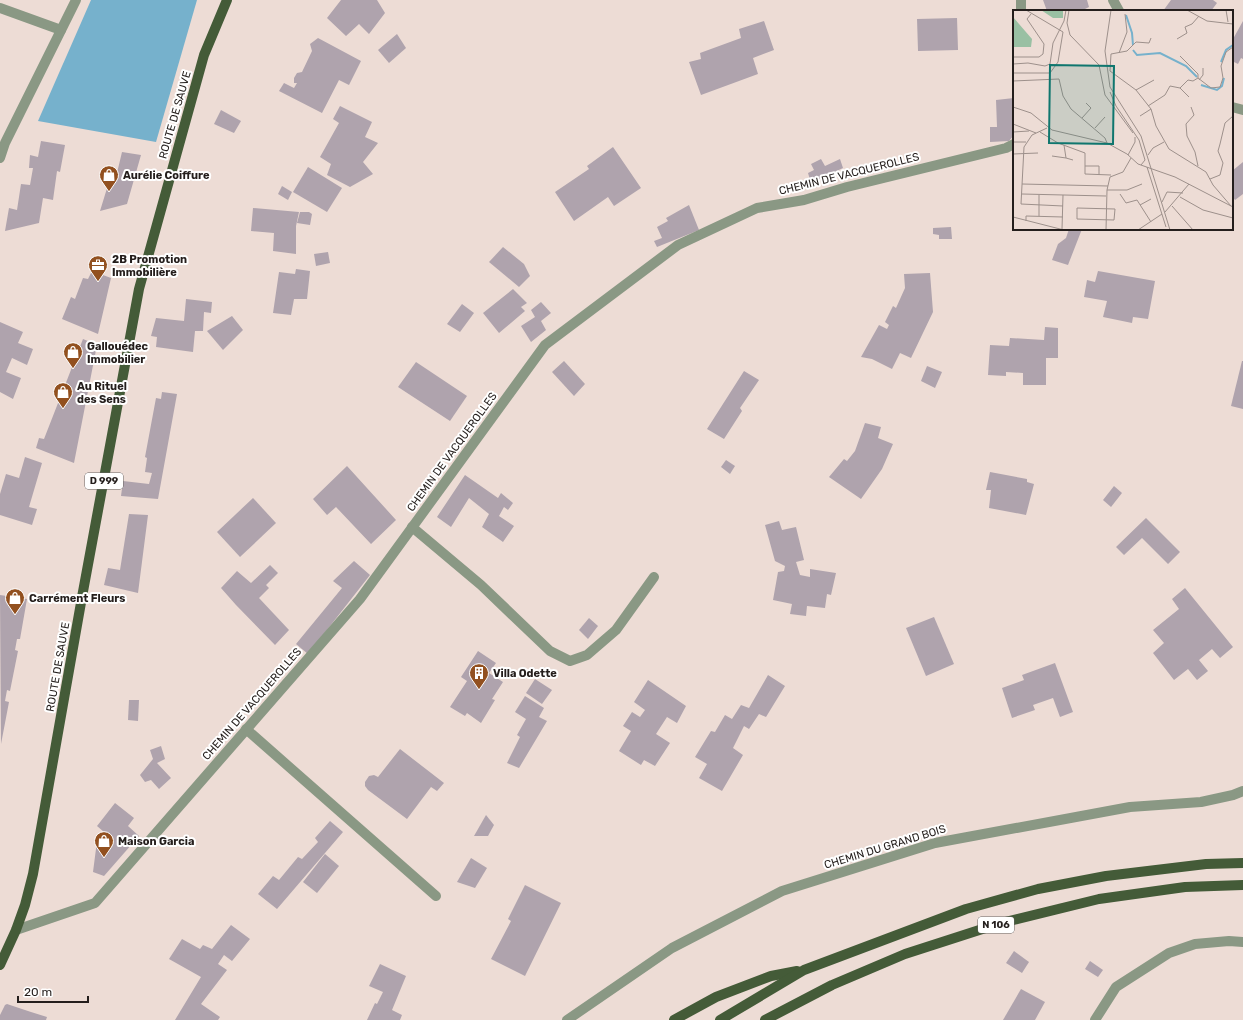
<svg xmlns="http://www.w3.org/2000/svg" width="1243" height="1020" viewBox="0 0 1243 1020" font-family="Rubik,sans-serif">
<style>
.water{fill:#76b1cc}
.building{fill:#afa3ad}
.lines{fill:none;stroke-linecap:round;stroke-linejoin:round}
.minor{stroke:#8a9884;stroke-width:10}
.major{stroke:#445b38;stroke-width:10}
.labels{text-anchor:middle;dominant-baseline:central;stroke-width:4;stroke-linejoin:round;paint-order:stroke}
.shield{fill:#fff;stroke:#666260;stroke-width:1}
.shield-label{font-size:10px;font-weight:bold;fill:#241e1c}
.street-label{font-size:11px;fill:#241e1c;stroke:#fff}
.poi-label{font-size:11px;font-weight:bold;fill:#241e1c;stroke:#fff;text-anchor:start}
.inset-river{fill:none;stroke:#76b1cc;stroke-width:2}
.inset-road{fill:none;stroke:#9d908b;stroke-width:1}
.view{fill:#0f766e;fill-opacity:0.15;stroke:#0f766e;stroke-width:2}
.inset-edge{fill:none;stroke:#241e1c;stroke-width:2}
</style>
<rect width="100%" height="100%" fill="#eddcd5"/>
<!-- water -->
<path class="water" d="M91,0H197L156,142L38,121Z"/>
<!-- building -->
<g class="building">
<path d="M341,0H377L385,13L369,34L359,24L346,36L327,18Z"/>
<path d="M1043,0H1087L1089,7L1085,9L1086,11H1047Z"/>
<path d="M1171,0H1213L1217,3L1211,11H1163Z"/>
<path d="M957,18L958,50L918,51L917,19Z"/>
<path d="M764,21L774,50L753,58L758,74L701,95L689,62L701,59L700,53L741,38L739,29Z"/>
<path d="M1243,21V59L1241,58L1238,64L1232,61V39H1233Z"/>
<path d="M397,34L406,48L389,63L378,50Z"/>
<path d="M318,38L361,61L349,85L339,80L322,113L279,91L284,83L294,88L297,83H294V78L297,73L302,72L312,51L310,44Z"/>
<path d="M1014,98V135L1009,141L990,142V127H997L996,100Z"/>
<path d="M340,106L372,122L365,137L378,143L363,162L373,174L350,187L327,175L331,164L320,157L339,123L333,119Z"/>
<path d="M221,110L241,121L234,133L214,124Z"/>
<path d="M41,141L65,145L60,172L57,171L53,200L43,198L39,223L5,231L9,208L17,210L21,184L30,185L33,168H29L30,155L38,157Z"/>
<path d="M613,147L641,188L614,206L608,197L574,221L555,192L589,169L587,166Z"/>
<path d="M122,152L141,155L127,204L100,211L112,172L117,173Z"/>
<path d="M821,159L825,166L840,159L843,168L811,183L808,173L814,170L811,164Z"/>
<path d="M1243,162V194L1235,200L1232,196V171Z"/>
<path d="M308,167L342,188L327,212L293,192Z"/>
<path d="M282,186L292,192L288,200L278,194Z"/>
<path d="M689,205L699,230L657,247L654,241L662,238L657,227L668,221L666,218Z"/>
<path d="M253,208L299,212L296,226V254L273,251L274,233L251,231Z"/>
<path d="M300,212H309L312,214L310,225L297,223Z"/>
<path d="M951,227L952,239H939V235L933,234V228Z"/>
<path d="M1069,229H1082L1068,265L1052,260L1058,244L1066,238Z"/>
<path d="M503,247L524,264L530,276L519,287L489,262Z"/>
<path d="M328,252L330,263L316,266L314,254Z"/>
<path d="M296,269L310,271L307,299H294L291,315L273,313L279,272L295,274Z"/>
<path d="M92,271L111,278L98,334L62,319L71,297L75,299L83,278L88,279Z"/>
<path d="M1098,271L1155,281L1148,319L1133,317L1132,323L1103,317L1107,301L1084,297L1087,280L1095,282Z"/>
<path d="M930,273L933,312L911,358L900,353L892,369L872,359L861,357L879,325L887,329L889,325L885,322L893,306L896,308L905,288L904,274Z"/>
<path d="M513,289L527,303L521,307L525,311L499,333L483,313Z"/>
<path d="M186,299L212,302L211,313L204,312L203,331H195L193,352L156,347L157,337L151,336L156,318L184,321Z"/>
<path d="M541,302L551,313L541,321L546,330L531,342L521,326L535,317L531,310Z"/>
<path d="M462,304L474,313L460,332L447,324Z"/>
<path d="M232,316L243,330L223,350L207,331Z"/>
<path d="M0,322L23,332L18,343L33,349L27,365L12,358L6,372L21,378L13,399L0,392Z"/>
<path d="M1045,327L1058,328V358H1046V385H1023V373L1006,372V376L988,375L990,345L1009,346L1010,338L1044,340Z"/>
<path d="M83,339L97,345L74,463L36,448L39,438L44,439Z"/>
<path d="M564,361L585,384L574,396L552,372Z"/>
<path d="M1242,361H1243V409L1231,406Z"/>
<path d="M416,362L467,396L450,421L398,387Z"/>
<path d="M927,366L942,372L935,388L921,381Z"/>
<path d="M744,371L759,380L740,408L742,411L724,439L707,429Z"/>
<path d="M162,392L177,394L158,499L121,496L123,481L149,484L152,473L145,472L147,458L145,457L156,398L161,399Z"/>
<path d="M865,423L881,427L878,438L893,444L882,469L861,499L829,477L844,459L847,461L855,451Z"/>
<path d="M25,457L42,463L29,507L37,509L32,525L0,515V494L6,474L19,478Z"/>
<path d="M726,460L735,466L730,474L721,467Z"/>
<path d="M347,466L396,520L371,544L336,507L327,515L313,499Z"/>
<path d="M990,472L1027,479V482L1034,484L1026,515L989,508L991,490H986Z"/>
<path d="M465,475L498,498L501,493L513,503L508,510L504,507L499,516L514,526L503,542L482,527L489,514L469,498L451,527L437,517Z"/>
<path d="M1114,486L1122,493L1111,507L1103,500Z"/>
<path d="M253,498L276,523L240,557L217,532Z"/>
<path d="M129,514L148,515L138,593L104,585L108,568L120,570Z"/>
<path d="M1146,518L1180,552L1168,564L1142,538L1124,555L1116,547Z"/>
<path d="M779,521L782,530L796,527L804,560L796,562L800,575L810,577V569L836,573L831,595L827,594L825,608L807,606L806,616L790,614L792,604L773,600L778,572L784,571L785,566L775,561L765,525Z"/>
<path d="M354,561L370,575L308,654L296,644L342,588L333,581Z"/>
<path d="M270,565L278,573L266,585L269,588L259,598L289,630L275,645L236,605L221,588L237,571L251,583Z"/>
<path d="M1185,588L1233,647L1220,658L1212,649L1199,660L1208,671L1197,680L1188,669L1174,680L1153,653L1164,643L1153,630L1179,609L1172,599Z"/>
<path d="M0,595L27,599L20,639H17L15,650L18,651L10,691L7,690L5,701L9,702L1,744Z"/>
<path d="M934,617L954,664L926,676L906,628Z"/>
<path d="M589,618L598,626L588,639L579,630Z"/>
<path d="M478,651L496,663L489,673L503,682L492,699L495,700L481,723L467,713L465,716L450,707L467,681L461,677Z"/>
<path d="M1055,663L1073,712L1060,717L1053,698L1033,705L1035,710L1012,718L1002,688L1024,680L1022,675Z"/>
<path d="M768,675L785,686L766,717L759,714L749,729L744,726L733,748L743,755L722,791L699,778L707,764L695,757L711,731L715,732L725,715L732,719L741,705L749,708Z"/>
<path d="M535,679L552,690L542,704L526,693Z"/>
<path d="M648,680L686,706L677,723L667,717L656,734L670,743L655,766L644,760L641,765L619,751L631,731L623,726L632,712L640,717L645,710L634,702Z"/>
<path d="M525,696L544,708L539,717L547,721L519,768L507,763L520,737L517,735L526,719L515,712Z"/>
<path d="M129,700H139L138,721L128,720Z"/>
<path d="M161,746L165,759L157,763L171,778L159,789L151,780L145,782L140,775L153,759L150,750Z"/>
<path d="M400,749L444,783L437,791L431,787L407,819L368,790L365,786V782L369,776L374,775L378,777Z"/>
<path d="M115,803L134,818L128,826L139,836L104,876L93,872L97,841L104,832L97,826Z"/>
<path d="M486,815L494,825L488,836H474Z"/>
<path d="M330,821L343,832L277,909L258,894L273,876L279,880L298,857L302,859L318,842L315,838Z"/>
<path d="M325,854L339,866L317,893L303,882Z"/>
<path d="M471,858L487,868L475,888L457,882Z"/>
<path d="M525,885L561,903L525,976L491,959L511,921L508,919Z"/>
<path d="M231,925L250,939L232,961L224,955L218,964L227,970L201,1004L220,1017L218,1020H175L201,977L169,959L182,939L200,949L203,945L212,949Z"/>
<path d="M1014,951L1029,962L1022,973L1006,963Z"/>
<path d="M1090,961L1103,970L1098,977L1085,969Z"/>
<path d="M380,964L406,976L392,1010L402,1015L400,1020H367L375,1003L377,1004L383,992L369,986Z"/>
<path d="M1021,989L1045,1002L1035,1020H1003Z"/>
<path d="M7,1004L31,1012L47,1017L46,1020H0V1015L5,1005Z"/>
</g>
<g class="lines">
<!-- minor -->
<g class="minor">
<path d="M1021,0V11"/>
<path d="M1113,0L1119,11"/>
<path d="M0,8L61,30"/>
<path d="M1232,107L1243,110"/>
<path d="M0,158L5,143L76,0"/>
<path d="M412,527L481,585L550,651L570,661L587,655L616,630L654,577"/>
<path d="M246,729L436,896"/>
<path d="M16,930L95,903L360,599L545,345L678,245L757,208L804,200L847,187L1006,148L1014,144"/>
<path d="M567,1020L672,948L782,891L935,843L1130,807L1201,802L1233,795L1243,791"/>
<path d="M1095,1020L1116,987L1169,953L1195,944L1229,941L1243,942"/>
</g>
<!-- major -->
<g class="major">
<path d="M0,965L16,930L25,905L33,874L82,597L139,289L204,55L227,0"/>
<path d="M674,1020L716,997L771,976L797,971"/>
<path d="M720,1020L804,970L966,909L1038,889L1106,876L1206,864L1243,863"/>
<path d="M765,1020L832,985L905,954L1001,923L1099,899L1185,887L1243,885"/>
</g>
</g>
<!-- icons -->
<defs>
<symbol id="shop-pin" viewBox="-11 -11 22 30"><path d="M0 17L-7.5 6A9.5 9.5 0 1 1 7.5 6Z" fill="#92501f" stroke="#fff"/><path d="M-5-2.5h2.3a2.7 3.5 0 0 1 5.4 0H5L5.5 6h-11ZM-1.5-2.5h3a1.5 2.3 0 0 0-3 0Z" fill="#fff"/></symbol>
<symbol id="office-pin" viewBox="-11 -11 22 30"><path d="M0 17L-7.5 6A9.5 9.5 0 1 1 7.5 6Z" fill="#92501f" stroke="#fff"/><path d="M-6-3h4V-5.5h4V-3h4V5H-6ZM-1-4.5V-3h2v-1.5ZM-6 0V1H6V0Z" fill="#fff"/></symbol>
<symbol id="building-pin" viewBox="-11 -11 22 30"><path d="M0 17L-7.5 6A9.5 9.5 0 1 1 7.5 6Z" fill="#92501f" stroke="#fff"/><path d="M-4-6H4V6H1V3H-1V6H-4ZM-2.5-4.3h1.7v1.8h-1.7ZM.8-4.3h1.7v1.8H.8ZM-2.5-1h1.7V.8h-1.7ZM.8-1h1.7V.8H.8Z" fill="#fff"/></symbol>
</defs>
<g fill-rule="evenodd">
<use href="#shop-pin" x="98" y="164" width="22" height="30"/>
<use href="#office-pin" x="87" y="254" width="22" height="30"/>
<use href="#shop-pin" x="62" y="341" width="22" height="30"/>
<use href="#shop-pin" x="52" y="381" width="22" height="30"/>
<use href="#shop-pin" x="4" y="587" width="22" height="30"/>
<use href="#building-pin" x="468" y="662" width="22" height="30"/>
<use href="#shop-pin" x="93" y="830" width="22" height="30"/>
</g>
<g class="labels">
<!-- shield labels -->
<g class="shield">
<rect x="85" y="473" width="38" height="16" rx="3"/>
<rect x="978" y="917" width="36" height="16" rx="3"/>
</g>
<g class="shield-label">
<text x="104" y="481">D 999</text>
<text x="996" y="925">N 106</text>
</g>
<!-- street labels -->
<g class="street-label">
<text transform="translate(175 115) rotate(-74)">ROUTE DE SAUVE</text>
<text transform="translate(849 174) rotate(-14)">CHEMIN DE VACQUEROLLES</text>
<text transform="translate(452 452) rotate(-54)">CHEMIN DE VACQUEROLLES</text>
<text transform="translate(58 667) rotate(-80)">ROUTE DE SAUVE</text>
<text transform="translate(252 704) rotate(-49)">CHEMIN DE VACQUEROLLES</text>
<text transform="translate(885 847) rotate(-17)">CHEMIN DU GRAND BOIS</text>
</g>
<!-- poi labels -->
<g class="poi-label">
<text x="123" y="175">Aurélie Coiffure</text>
<text x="112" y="259">2B Promotion<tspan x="112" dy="13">Immobilière</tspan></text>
<text x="87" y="346">Gallouédec<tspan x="87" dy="13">Immobilier</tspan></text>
<text x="77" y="386">Au Rituel<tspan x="77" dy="13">des Sens</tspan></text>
<text x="29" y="598">Carrément Fleurs</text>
<text x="493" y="673">Villa Odette</text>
<text x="118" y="841">Maison Garcia</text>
</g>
</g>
<!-- overview -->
<g transform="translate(1013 10)">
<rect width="220" height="220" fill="#eddcd5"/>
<path d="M28,0H50V8H40ZM0,7L19,29L18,37H0Z" fill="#99c0a3"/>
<path class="inset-river" d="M113,5L119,23L120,35M120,40L124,45L147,43L173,56L184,67M208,52L213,40L220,35M188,75L204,80L209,76L211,68"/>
<path class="inset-road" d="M56,0L54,13L57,25L86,55L92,85L120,123M174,0L194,11L220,14M213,0L215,12M138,28L136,33L123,32L114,41L98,44L97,61L123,80L138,99L143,116L156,139L193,162L200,175L218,196M164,29L174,23L172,17L179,14L186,6M92,41L97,77L128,126L157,220M92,41L98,0M106,43L114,22L112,4M167,46L185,64V68M0,47H26L30,44L31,34L14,9L18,4M0,54L15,53L32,56L37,54L40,33L51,11L53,0M0,63H37L45,52L50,22L13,0M186,70L190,65V58M0,71L46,69L50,86L58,99L92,128L94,133M167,78L175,70L180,71L185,68L198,78L207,77L210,68L208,56L213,42L220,37M123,80L141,70M97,82L103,96L126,130L132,150L128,155M135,96L152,85L157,76L167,78L176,87M0,97L18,103L39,120L94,133L114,144L125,154L162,167L220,197M178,97L181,105L173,114L174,126L182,142L185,156M127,106L138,99M69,108L78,98L73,93M0,114L23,123M34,118L19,125L11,137L8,194L50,196M82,118L92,107M0,122L16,121M27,122L45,133L72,143V164L98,165M0,132H13M51,135L53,148L60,150M0,144L25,143M115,145L122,132V127M135,145L140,138L151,132M39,146L53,148M72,156H86V165M134,157L153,217M197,169L207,165L210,153L205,141L207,134L212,113L220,106M9,174L95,176M94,180H114L129,174M9,184L93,186M107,184L113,193L124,190L138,212M167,187L190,200L220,208M149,192L154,182L170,183M127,195L138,189M159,196L180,220M64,198L102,199L101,210L64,209ZM152,202L176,174M26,206V185M0,207L51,220M13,211V206L50,207M49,219L50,185M93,220L94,180L97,167L110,162L118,148M125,220L149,204"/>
<path class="view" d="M37,55L101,56L100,134L36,133Z"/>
<rect width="220" height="220" class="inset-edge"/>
</g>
<!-- scale -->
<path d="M18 996v6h70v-6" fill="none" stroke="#241e1c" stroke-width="2"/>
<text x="24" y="996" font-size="12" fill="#241e1c" stroke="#ffffff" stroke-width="3" paint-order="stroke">20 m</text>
</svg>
